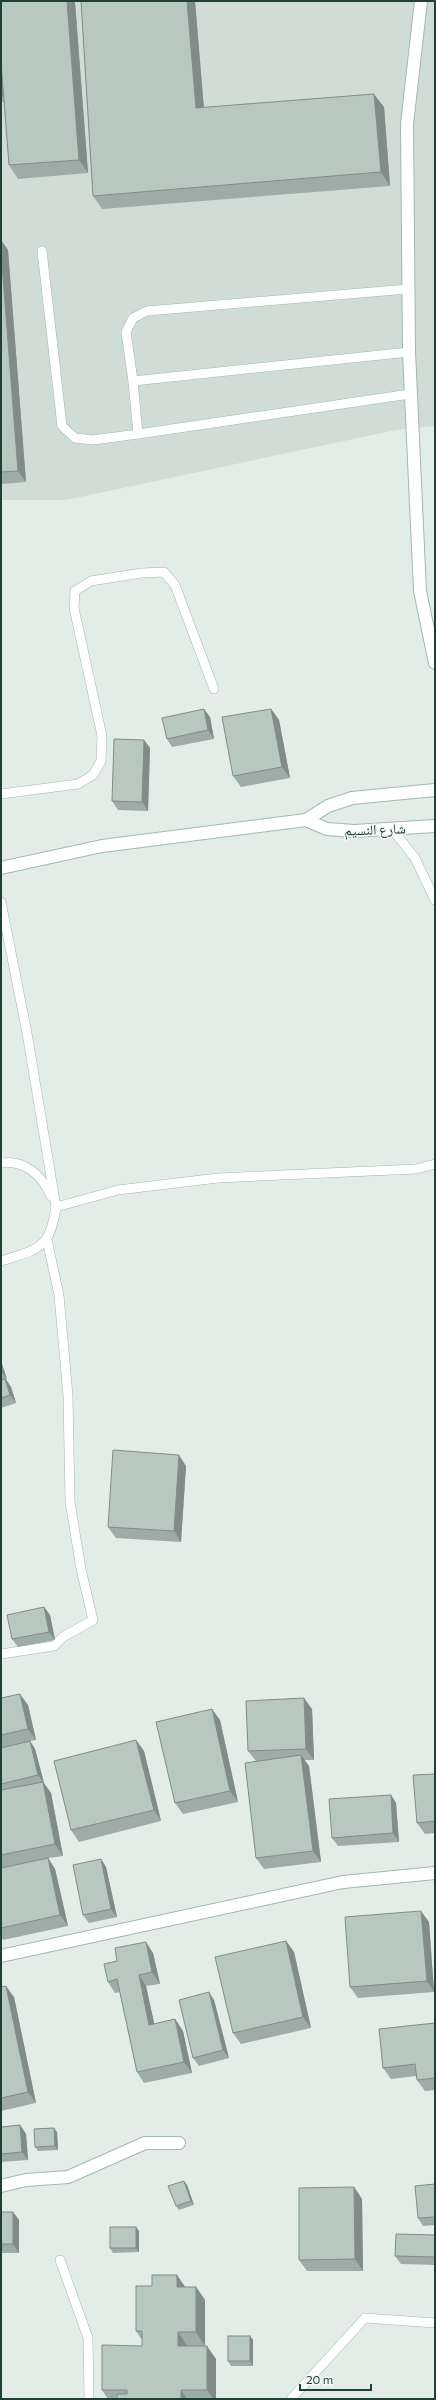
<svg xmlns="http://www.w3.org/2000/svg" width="436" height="2400" viewBox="0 0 436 2400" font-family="Commissioner,'Noto Naskh Arabic',sans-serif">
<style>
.built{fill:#d0ddd7}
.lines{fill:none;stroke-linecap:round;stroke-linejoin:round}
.lane-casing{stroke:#a4b6af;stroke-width:10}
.street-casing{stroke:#a4b6af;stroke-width:14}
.secondary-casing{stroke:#9fbab0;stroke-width:14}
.lane{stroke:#fff;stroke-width:9}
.street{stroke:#fff;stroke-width:12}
.secondary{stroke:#fff;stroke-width:12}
.wall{fill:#9daca6}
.shaded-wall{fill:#808c87}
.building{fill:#b7c8c1;stroke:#808c87}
.labels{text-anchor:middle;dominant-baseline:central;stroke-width:3;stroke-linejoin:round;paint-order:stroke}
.street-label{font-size:14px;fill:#204036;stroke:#f3f9f6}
</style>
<rect width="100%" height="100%" fill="#e2ede8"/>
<!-- built -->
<path class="built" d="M1,1H435V426L396,430L66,500H1Z"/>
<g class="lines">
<defs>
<g id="lane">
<path d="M42,251L62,426L75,438L93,440L138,434L133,381"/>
<path d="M408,289L147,311L133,318L126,332L133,381L409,352"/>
<path d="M138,434L410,394"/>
<path d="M1,794L78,784L93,775L101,761L102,736L74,608L75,591L91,581L142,573L164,572L175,585L214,689"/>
<path d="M392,829L415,858L435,900"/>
<path d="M1,902L27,1033L56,1207C50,1249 39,1249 1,1261"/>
<path d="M1,1163C25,1159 42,1176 51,1196"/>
<path d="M56,1207L118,1190L218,1178L416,1169L435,1164"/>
<path d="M1,1654L54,1646L63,1637L93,1620L81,1569L70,1502L68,1396L59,1295L47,1240"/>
<path d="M60,2260L88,2338L89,2399"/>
<path d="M291,2399L365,2318L435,2323"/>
</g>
<g id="street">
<path d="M421,1L407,124L409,352L420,591L435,663"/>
<path d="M1,1956L343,1882L435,1873"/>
<path d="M1,2186L26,2180L68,2177L145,2143H179"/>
</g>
<g id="secondary">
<path d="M306,820L327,829L354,831L435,826"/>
<path d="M1,868L102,846L306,820L328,806L352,798L435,790"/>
</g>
</defs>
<!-- lane casing -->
<use href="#lane" class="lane-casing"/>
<!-- street casing -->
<use href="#street" class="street-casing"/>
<!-- secondary casing -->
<use href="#secondary" class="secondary-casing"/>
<!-- lane -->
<use href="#lane" class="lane"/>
<!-- street -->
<use href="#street" class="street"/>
<!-- secondary -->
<use href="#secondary" class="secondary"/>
</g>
<!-- wall -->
<g class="wall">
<path d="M1,1L75,2L88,173L18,179L9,165L4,102H1Z"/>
<path d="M81,1H195L204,108L384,107L390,186L102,209L93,196Z"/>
<path d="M1,240L8,250L26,482L2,484L1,483Z"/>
<path d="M271,709L279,720L290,778L241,787L233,776Z"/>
<path d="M210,717L214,739L172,747L167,739Z"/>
<path d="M144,740L150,748L148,811L118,810L112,801Z"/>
<path d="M1,1362L2,1364L7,1379H6L11,1387L16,1403L1,1408Z"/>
<path d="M186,1466L181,1542L116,1538L108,1527Z"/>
<path d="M44,1607L50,1615L55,1640L18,1647L12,1639Z"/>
<path d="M1,1698L28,1705L36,1740L30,1741L35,1749L44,1783L51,1793L63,1856L48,1858L55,1869L68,1926L3,1940L1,1937Z"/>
<path d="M312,1709L314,1760H304L309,1766L321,1862L264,1869L256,1858V1761L248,1751Z"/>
<path d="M220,1720L238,1802L183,1814L175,1803Z"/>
<path d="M136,1740L144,1751L161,1821L79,1842L71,1830Z"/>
<path d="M435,1774V1833L425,1834L417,1823Z"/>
<path d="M391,1795L396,1803L399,1842L338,1846L332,1838Z"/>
<path d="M101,1859L106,1867L117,1917L89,1923L83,1915Z"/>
<path d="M429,1922L434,1992L358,1998L350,1987Z"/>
<path d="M286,1941L294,1952L311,2028L241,2044L233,2033Z"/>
<path d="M153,1953L160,1984L146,1986L154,2024L175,2019L183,2031L192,2073L144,2083L137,2072L120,1992L115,1993L108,1982Z"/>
<path d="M1,1987L14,1997L36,2103L1,2111Z"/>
<path d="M214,2000L229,2058L199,2066L193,2058Z"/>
<path d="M435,2023V2090L425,2091L417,2080L416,2076L391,2079L383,2068Z"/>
<path d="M20,2125L26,2134L28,2160L1,2162V2127Z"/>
<path d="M57,2132L58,2150L38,2151L35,2147Z"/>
<path d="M184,2181L187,2185L194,2205L179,2210L176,2206Z"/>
<path d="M435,2184V2225L423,2226L418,2218Z"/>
<path d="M354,2187L362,2199L363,2271H307L299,2260Z"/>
<path d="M1,2212H13L19,2220V2253H1Z"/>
<path d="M136,2227L139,2231V2252L113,2253L110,2248Z"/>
<path d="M435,2235V2265L401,2264L395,2256Z"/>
<path d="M185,2287H196L205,2300V2346L216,2359V2399H108L102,2390L142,2346V2340L136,2331Z"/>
<path d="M250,2336L253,2340V2366H231L228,2361Z"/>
</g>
<!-- shaded-wall -->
<g class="shaded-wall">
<path d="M67,1H74L75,2L88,173L79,160Z"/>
<path d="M187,1H195L205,122L196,108Z"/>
<path d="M1,13L7,102L1,94Z"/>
<path d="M374,94L384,107L390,186L381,172Z"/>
<path d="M1,240L8,250L26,482L18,471L1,251Z"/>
<path d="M204,709L210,717L214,739L208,730Z"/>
<path d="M271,709L279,720L290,778L282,767Z"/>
<path d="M144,740L150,748L148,811L142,802Z"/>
<path d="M1,1362L2,1364L7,1379L1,1371Z"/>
<path d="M5,1379L11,1387L16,1403L10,1395Z"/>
<path d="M179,1455L186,1466L181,1542L174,1531Z"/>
<path d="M44,1607L50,1615L55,1640L49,1632Z"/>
<path d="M20,1694L28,1705L36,1740L28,1729Z"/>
<path d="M304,1698L312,1709L314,1760L306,1749Z"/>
<path d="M212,1709L220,1720L238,1802L230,1791Z"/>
<path d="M136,1740L144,1751L161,1821L154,1810Z"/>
<path d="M30,1741L35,1749L44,1783L38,1775Z"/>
<path d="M301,1755L309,1766L321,1862L313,1851Z"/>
<path d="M43,1782L51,1793L63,1856L55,1844Z"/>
<path d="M391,1795L396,1803L399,1842L393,1833Z"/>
<path d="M48,1858L55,1869L68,1926L60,1915Z"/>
<path d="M101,1859L106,1867L117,1917L111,1909Z"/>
<path d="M421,1911L429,1922L434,1992L427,1981Z"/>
<path d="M286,1941L294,1952L311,2028L303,2017Z"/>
<path d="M146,1942L153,1953L160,1984L152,1972Z"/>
<path d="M139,1975L146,1986L157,2036L149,2025Z"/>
<path d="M6,1986L14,1997L36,2103L28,2092Z"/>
<path d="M209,1992L214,2000L229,2058L223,2050Z"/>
<path d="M175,2019L183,2031L192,2073L184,2062Z"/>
<path d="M20,2125L26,2134L28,2160L22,2152Z"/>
<path d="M54,2128L57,2132L58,2150L55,2146Z"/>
<path d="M184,2181L187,2185L194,2205L191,2201Z"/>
<path d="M354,2187L362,2199L363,2271L355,2259Z"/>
<path d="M13,2212L19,2220V2253L13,2244Z"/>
<path d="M136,2227L139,2231V2252L136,2248Z"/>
<path d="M177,2275L186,2288L177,2287Z"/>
<path d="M196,2287L205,2300V2346L196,2332Z"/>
<path d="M178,2332L187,2346H178Z"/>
<path d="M250,2336L253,2340V2366L250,2361Z"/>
<path d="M207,2346L216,2359V2399H213L207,2390Z"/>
<path d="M181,2390L187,2399H181Z"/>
</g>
<!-- building -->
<g class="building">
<path d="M1,1H67L79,160L9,165L1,62Z"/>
<path d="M81,1H187L196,108L374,94L381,172L93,196Z"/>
<path d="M1,251L18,471L1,472Z"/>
<path d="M204,709L208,730L167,739L162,718Z"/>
<path d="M271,709L282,767L233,776L222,717Z"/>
<path d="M114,739L144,740L142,802L112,801Z"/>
<path d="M5,1379L10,1395L1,1398V1380Z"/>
<path d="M113,1450L179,1455L174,1531L108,1527Z"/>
<path d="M44,1607L49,1632L12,1639L7,1615Z"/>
<path d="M20,1694L28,1729L1,1735V1698Z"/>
<path d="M304,1698L306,1749L248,1751L246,1701Z"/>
<path d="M212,1709L230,1791L175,1803L156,1722Z"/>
<path d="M136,1740L154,1810L71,1830L54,1761Z"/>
<path d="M30,1741L38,1775L1,1784V1748Z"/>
<path d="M301,1755L313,1851L256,1858L245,1763Z"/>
<path d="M435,1774V1821L417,1823L413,1775Z"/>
<path d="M43,1782L55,1844L1,1855V1790Z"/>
<path d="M391,1795L393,1833L332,1838L329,1799Z"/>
<path d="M48,1858L60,1915L1,1928V1868Z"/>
<path d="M101,1859L111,1909L83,1915L73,1865Z"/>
<path d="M421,1911L427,1981L350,1987L345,1917Z"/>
<path d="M286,1941L303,2017L233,2033L215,1957Z"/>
<path d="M146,1942L152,1972L139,1975L149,2025L175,2019L184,2062L137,2072L117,1979L108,1982L104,1964L117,1961L115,1948Z"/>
<path d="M6,1986L28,2092L1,2098V1987Z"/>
<path d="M209,1992L223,2050L193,2058L179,2000Z"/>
<path d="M435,2023V2078L417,2080L415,2064L383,2068L379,2029Z"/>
<path d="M20,2125L22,2152L1,2154V2127Z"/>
<path d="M54,2128L55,2146L35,2147L34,2129Z"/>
<path d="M184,2181L191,2201L176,2206L168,2186Z"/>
<path d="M435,2184V2217L418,2218L415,2186Z"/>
<path d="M354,2187L355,2259L299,2260V2188Z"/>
<rect x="1" y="2212" width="12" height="32"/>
<rect x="110" y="2227" width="26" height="21"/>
<path d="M396,2234L435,2235V2257L395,2256Z"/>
<path d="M152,2275H177V2287H196V2332H178V2346H207V2390H181V2399H117V2394H127V2390H102V2345L142,2346V2331H136V2286H152Z"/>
<rect x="228" y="2336" width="22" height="25"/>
</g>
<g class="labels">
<!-- street labels -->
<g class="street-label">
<text transform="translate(375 829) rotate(-2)">شارع النسيم</text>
</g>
</g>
<!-- border -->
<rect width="436" height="2400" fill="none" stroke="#204036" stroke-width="4"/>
<!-- scale -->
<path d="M300 2384v6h71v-6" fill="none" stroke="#204036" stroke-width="2"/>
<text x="306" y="2384" font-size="12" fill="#204036" stroke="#f3f9f6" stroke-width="3" paint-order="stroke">20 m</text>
</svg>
